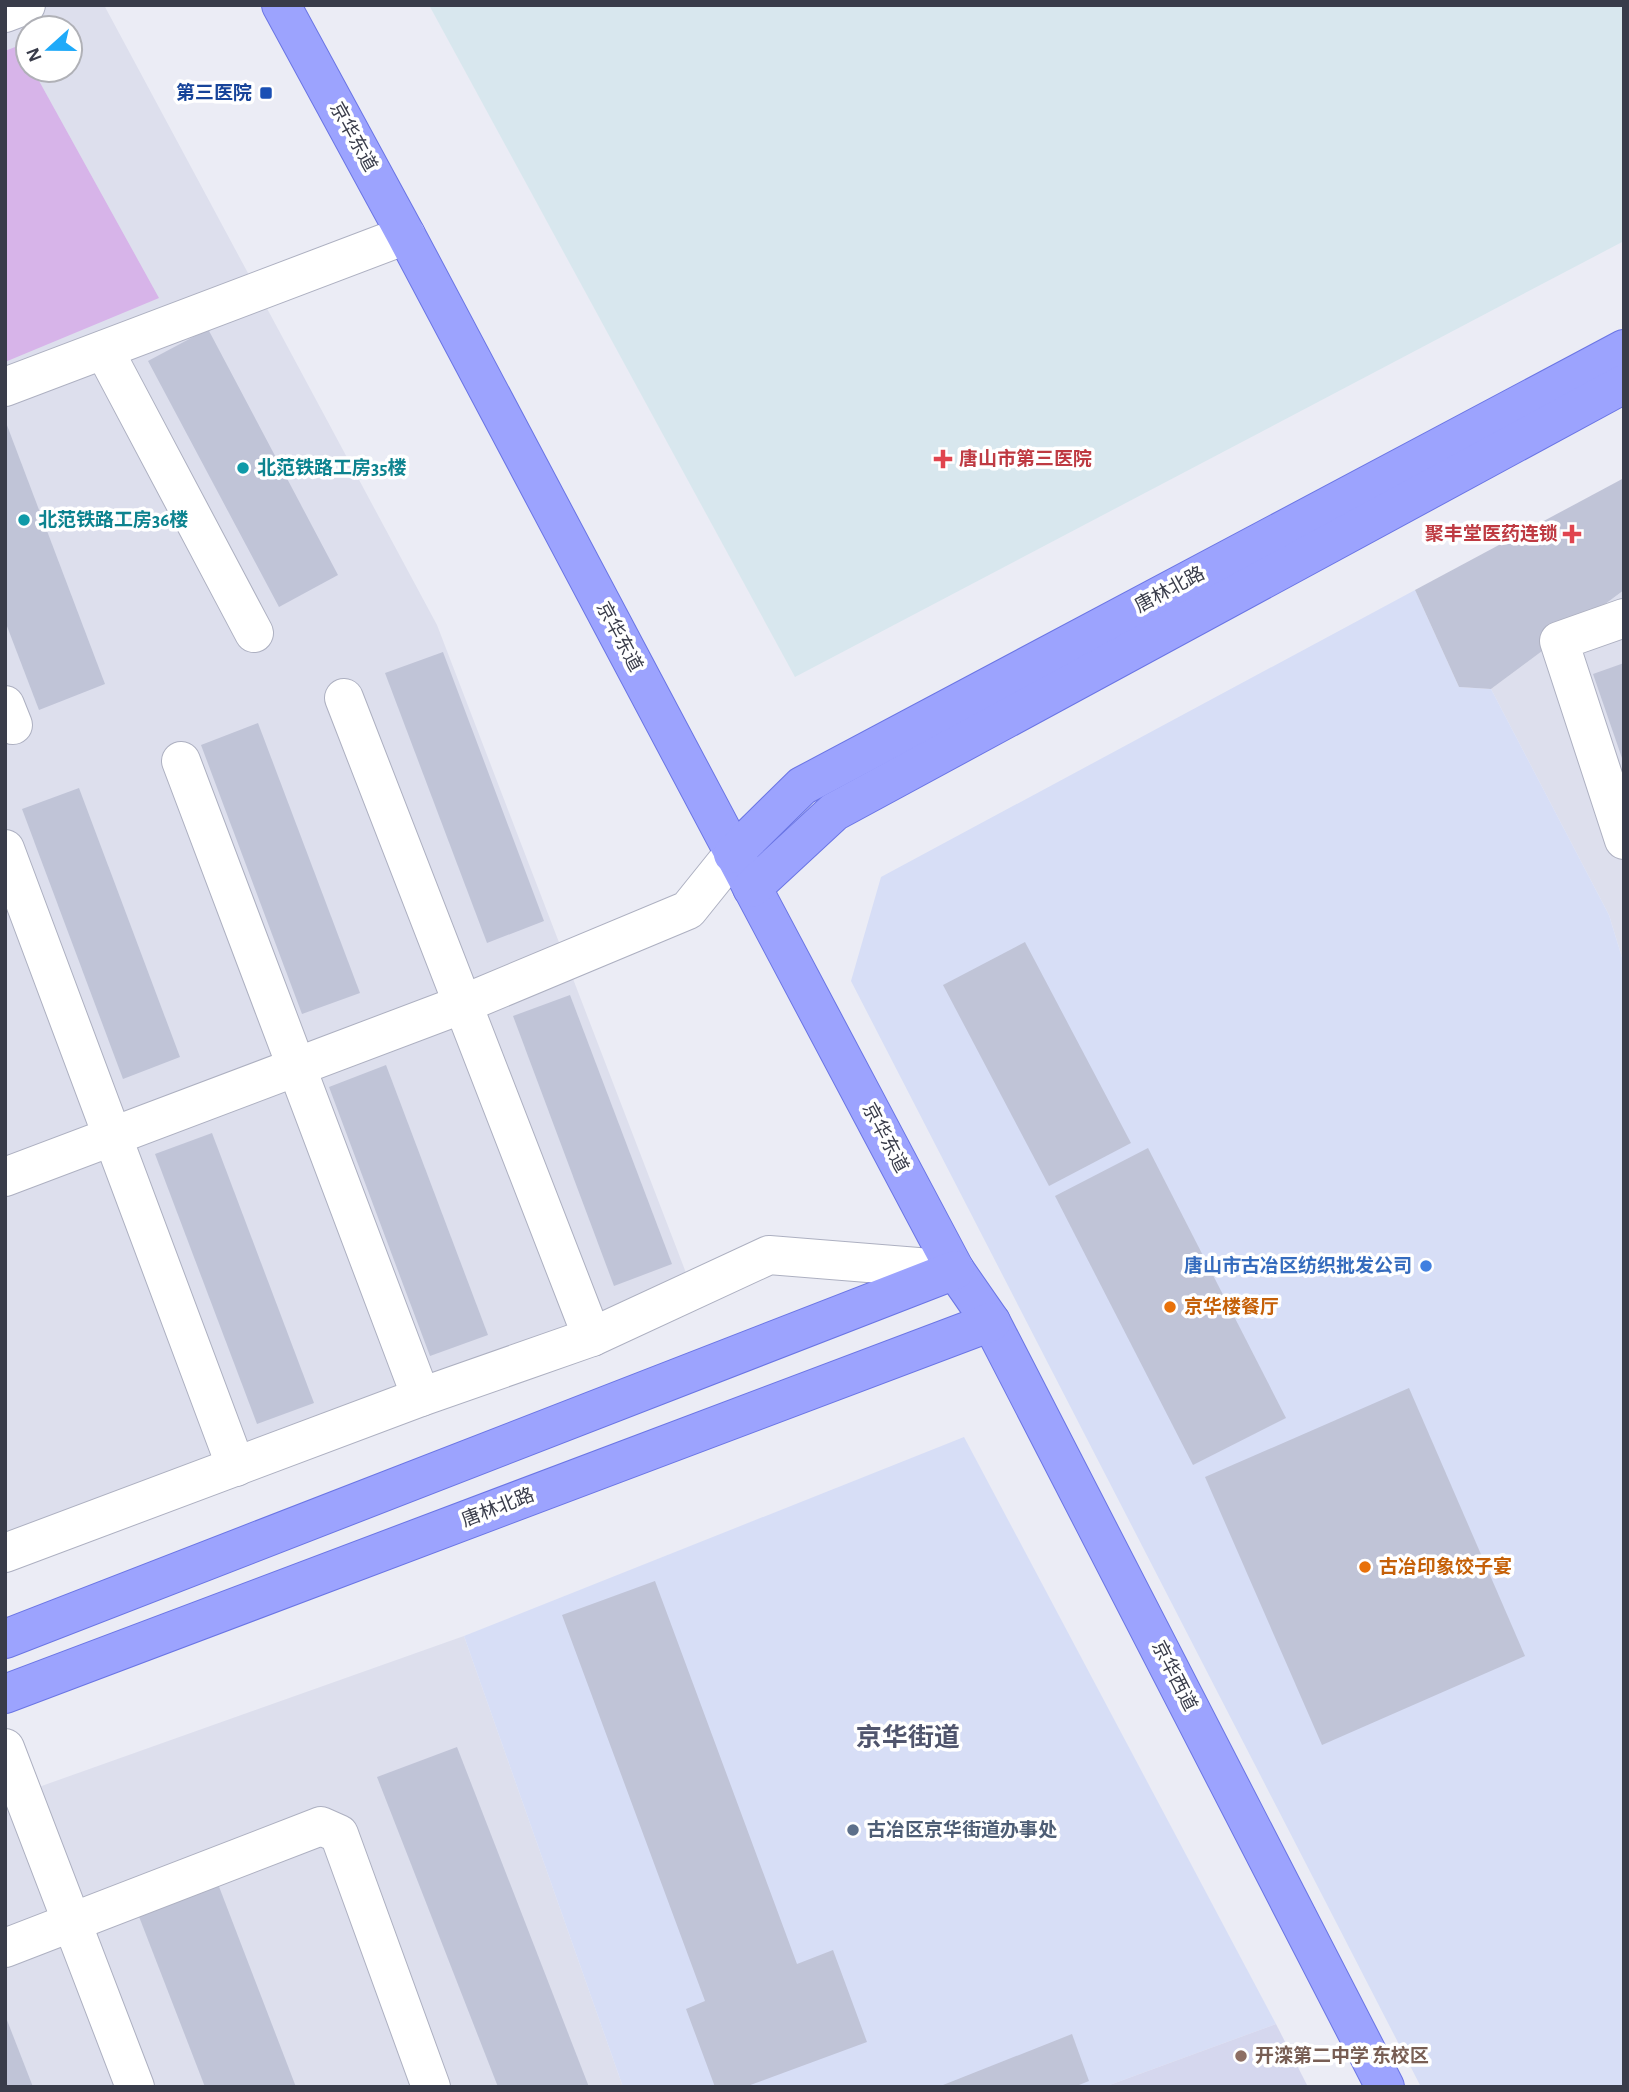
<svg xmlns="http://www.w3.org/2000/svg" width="1629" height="2092" viewBox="0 0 1629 2092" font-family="'Alegreya Sans','Noto Sans SC',sans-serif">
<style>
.residential{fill:#dddfed;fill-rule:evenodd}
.commercial{fill:#d7def6}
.education{fill:#d5d7ee}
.medical{fill:#d8e7ee}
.green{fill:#d7b4e9}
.building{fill:#c0c4d7}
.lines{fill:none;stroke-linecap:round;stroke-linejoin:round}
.minor-casing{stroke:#adb0c1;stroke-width:40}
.major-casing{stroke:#6a75e4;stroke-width:40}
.minor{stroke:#fff;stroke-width:38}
.major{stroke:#9ca3fe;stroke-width:38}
.transit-dot{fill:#1a4fb4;stroke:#fff;stroke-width:2.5}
.health-dot{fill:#e0444e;stroke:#fff;stroke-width:2.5}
.culture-dot{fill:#0f9aa8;stroke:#fff;stroke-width:2.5}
.shop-dot{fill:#3f7fe0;stroke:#fff;stroke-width:2.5}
.food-dot{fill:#e8710a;stroke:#fff;stroke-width:2.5}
.service-dot{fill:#5c6f8a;stroke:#fff;stroke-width:2.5}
.education-dot{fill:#8d6e63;stroke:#fff;stroke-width:2.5}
.labels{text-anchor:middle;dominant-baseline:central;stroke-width:7;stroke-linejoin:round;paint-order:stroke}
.transit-label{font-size:19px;font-weight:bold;fill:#164399;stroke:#fff;text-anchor:end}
.street-label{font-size:19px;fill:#393c4a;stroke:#fff}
.health-label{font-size:19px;font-weight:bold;fill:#be3a42;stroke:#fff;text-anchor:start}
.culture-label{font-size:19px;font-weight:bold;fill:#0d838f;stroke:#fff;text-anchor:start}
.shop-label{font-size:19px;font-weight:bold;fill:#366cbe;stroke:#fff;text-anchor:end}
.food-label{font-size:19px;font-weight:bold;fill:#c56008;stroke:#fff;text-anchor:start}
.service-label{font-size:19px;font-weight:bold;fill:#4e5e75;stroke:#fff;text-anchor:start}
.education-label{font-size:19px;font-weight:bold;fill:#785e54;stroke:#fff;text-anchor:start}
.district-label{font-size:26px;font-weight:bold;fill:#50556d;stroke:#fff}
</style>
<rect width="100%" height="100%" fill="#ebecf5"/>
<!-- residential -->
<g class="residential">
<path d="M5,5H104L437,625L693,1291L5,1550ZM28,28H70V70H28Z"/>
<path d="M1624,590V964L1609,915L1491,689Z"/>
<path d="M464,1636L623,2087H5V1799Z"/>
</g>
<!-- commercial -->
<g class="commercial">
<path d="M1415,590L1459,687L1491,689L1609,915L1624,964V2087H1421L851,981L881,877Z"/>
<path d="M964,1437L1276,2024L1104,2087H623L464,1636Z"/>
</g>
<!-- education -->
<path class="education" d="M1276,2024L1308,2087H1104Z"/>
<!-- medical -->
<path class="medical" d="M429,5H1624V241L795,677Z"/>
<!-- green -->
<path class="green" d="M20,45L28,60V70H33L159,298L5,362V51Z"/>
<!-- building -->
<g class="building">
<path d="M208,329L338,575L279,607L148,361Z"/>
<path d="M5,420L105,684L39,710L5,621Z"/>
<path d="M1624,478V590L1491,689L1459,687L1415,590Z"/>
<path d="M443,652L544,921L487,943L385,673Z"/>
<path d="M1624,663V761H1623L1593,674Z"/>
<path d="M258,723L360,993L302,1014L201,745Z"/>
<path d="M79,788L180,1057L123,1079L22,809Z"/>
<path d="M1025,942L1131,1143L1049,1186L943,985Z"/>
<path d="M570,995L672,1264L614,1286L513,1016Z"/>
<path d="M386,1065L488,1335L430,1356L329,1087Z"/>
<path d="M212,1133L314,1403L257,1424L155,1154Z"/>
<path d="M1148,1148L1286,1418L1193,1465L1055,1196Z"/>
<path d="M1409,1388L1525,1656L1322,1745L1205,1477Z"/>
<path d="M655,1581L797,1964L833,1950L867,2042L745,2087H715L686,2009L705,2001L562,1615Z"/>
<path d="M457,1747L589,2087H498L377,1777Z"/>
<path d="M218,1884L296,2087H205L138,1914Z"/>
<path d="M5,2015L33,2087H5Z"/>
<path d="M1072,2034L1089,2081L1074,2087H938Z"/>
</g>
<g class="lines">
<defs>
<g id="minor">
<path d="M5,13L26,5"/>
<path d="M104,350L254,633"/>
<path d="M5,387L406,235"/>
<path d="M1624,618L1559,641L1624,840"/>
<path d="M344,698L592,1337"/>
<path d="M5,705L13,725"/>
<path d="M181,761L421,1397"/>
<path d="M5,849L236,1467"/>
<path d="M5,1177L463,1004L688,910L733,854"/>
<path d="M5,1553L421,1397L592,1337L769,1255L955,1270"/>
<path d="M5,1748L135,2087"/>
<path d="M5,1948L321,1826L339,1834L431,2087"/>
</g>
<g id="major">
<path d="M281,5L406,235L955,1270L991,1322L1385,2087"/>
<path d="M733,854L802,786L1624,349"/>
<path d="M752,888L834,812L1624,384"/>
<path d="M5,1639L955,1270"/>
<path d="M5,1694L991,1322"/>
</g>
</defs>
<!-- minor casing -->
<use href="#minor" class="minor-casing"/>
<!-- major casing -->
<use href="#major" class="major-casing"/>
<!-- minor -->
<use href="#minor" class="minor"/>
<!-- major -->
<use href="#major" class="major"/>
</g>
<!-- markers -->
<rect class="transit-dot" x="259" y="86" width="14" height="14" rx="3.5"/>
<g class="health-dot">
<path d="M939.5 448.5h7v7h7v7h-7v7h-7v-7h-7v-7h7z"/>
<path d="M1568.5 523.5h7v7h7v7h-7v7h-7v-7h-7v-7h7z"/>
</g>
<g class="culture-dot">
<circle cx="243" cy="468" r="7"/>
<circle cx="24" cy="520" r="7"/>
</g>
<circle class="shop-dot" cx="1426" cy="1266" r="7"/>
<g class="food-dot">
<circle cx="1170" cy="1307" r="7"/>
<circle cx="1365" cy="1567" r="7"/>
</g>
<circle class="service-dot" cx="853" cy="1830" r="7"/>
<circle class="education-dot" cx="1241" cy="2056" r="7"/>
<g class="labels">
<!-- transit labels -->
<g class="transit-label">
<text x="252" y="93">第三医院</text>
</g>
<!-- street labels -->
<g class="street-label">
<text transform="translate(353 137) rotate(61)">京华东道</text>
<text transform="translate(1170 590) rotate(-28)">唐林北路</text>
<text transform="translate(619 637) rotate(62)">京华东道</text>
<text transform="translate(885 1138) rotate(62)">京华东道</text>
<text transform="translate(498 1508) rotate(-21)">唐林北路</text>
<text transform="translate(1174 1676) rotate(63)">京华西道</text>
</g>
<!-- health labels -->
<g class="health-label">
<text x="959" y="459">唐山市第三医院</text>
<text x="1558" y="534" text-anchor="end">聚丰堂医药连锁</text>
</g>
<!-- culture labels -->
<g class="culture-label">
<text x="257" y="468">北范铁路工房35楼</text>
<text x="38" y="520">北范铁路工房36楼</text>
</g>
<!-- shop labels -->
<g class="shop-label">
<text x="1412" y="1266">唐山市古冶区纺织批发公司</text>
</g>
<!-- food labels -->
<g class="food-label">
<text x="1184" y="1307">京华楼餐厅</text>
<text x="1379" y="1567">古冶印象饺子宴</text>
</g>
<!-- service labels -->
<g class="service-label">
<text x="867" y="1830">古冶区京华街道办事处</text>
</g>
<!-- education labels -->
<g class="education-label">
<text x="1255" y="2056">开滦第二中学 东校区</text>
</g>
<!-- district labels -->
<g class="district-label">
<text x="908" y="1738">京华街道</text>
</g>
</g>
<!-- border -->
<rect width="1629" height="2092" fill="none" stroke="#393c4a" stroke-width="14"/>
<!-- north arrow -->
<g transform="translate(49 49) rotate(249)"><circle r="33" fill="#ffffff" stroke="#b0b1b7" stroke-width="2"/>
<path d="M0-5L12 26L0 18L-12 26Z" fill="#1faaf9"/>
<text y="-10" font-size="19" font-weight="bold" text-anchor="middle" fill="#393c4a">N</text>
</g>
</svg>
